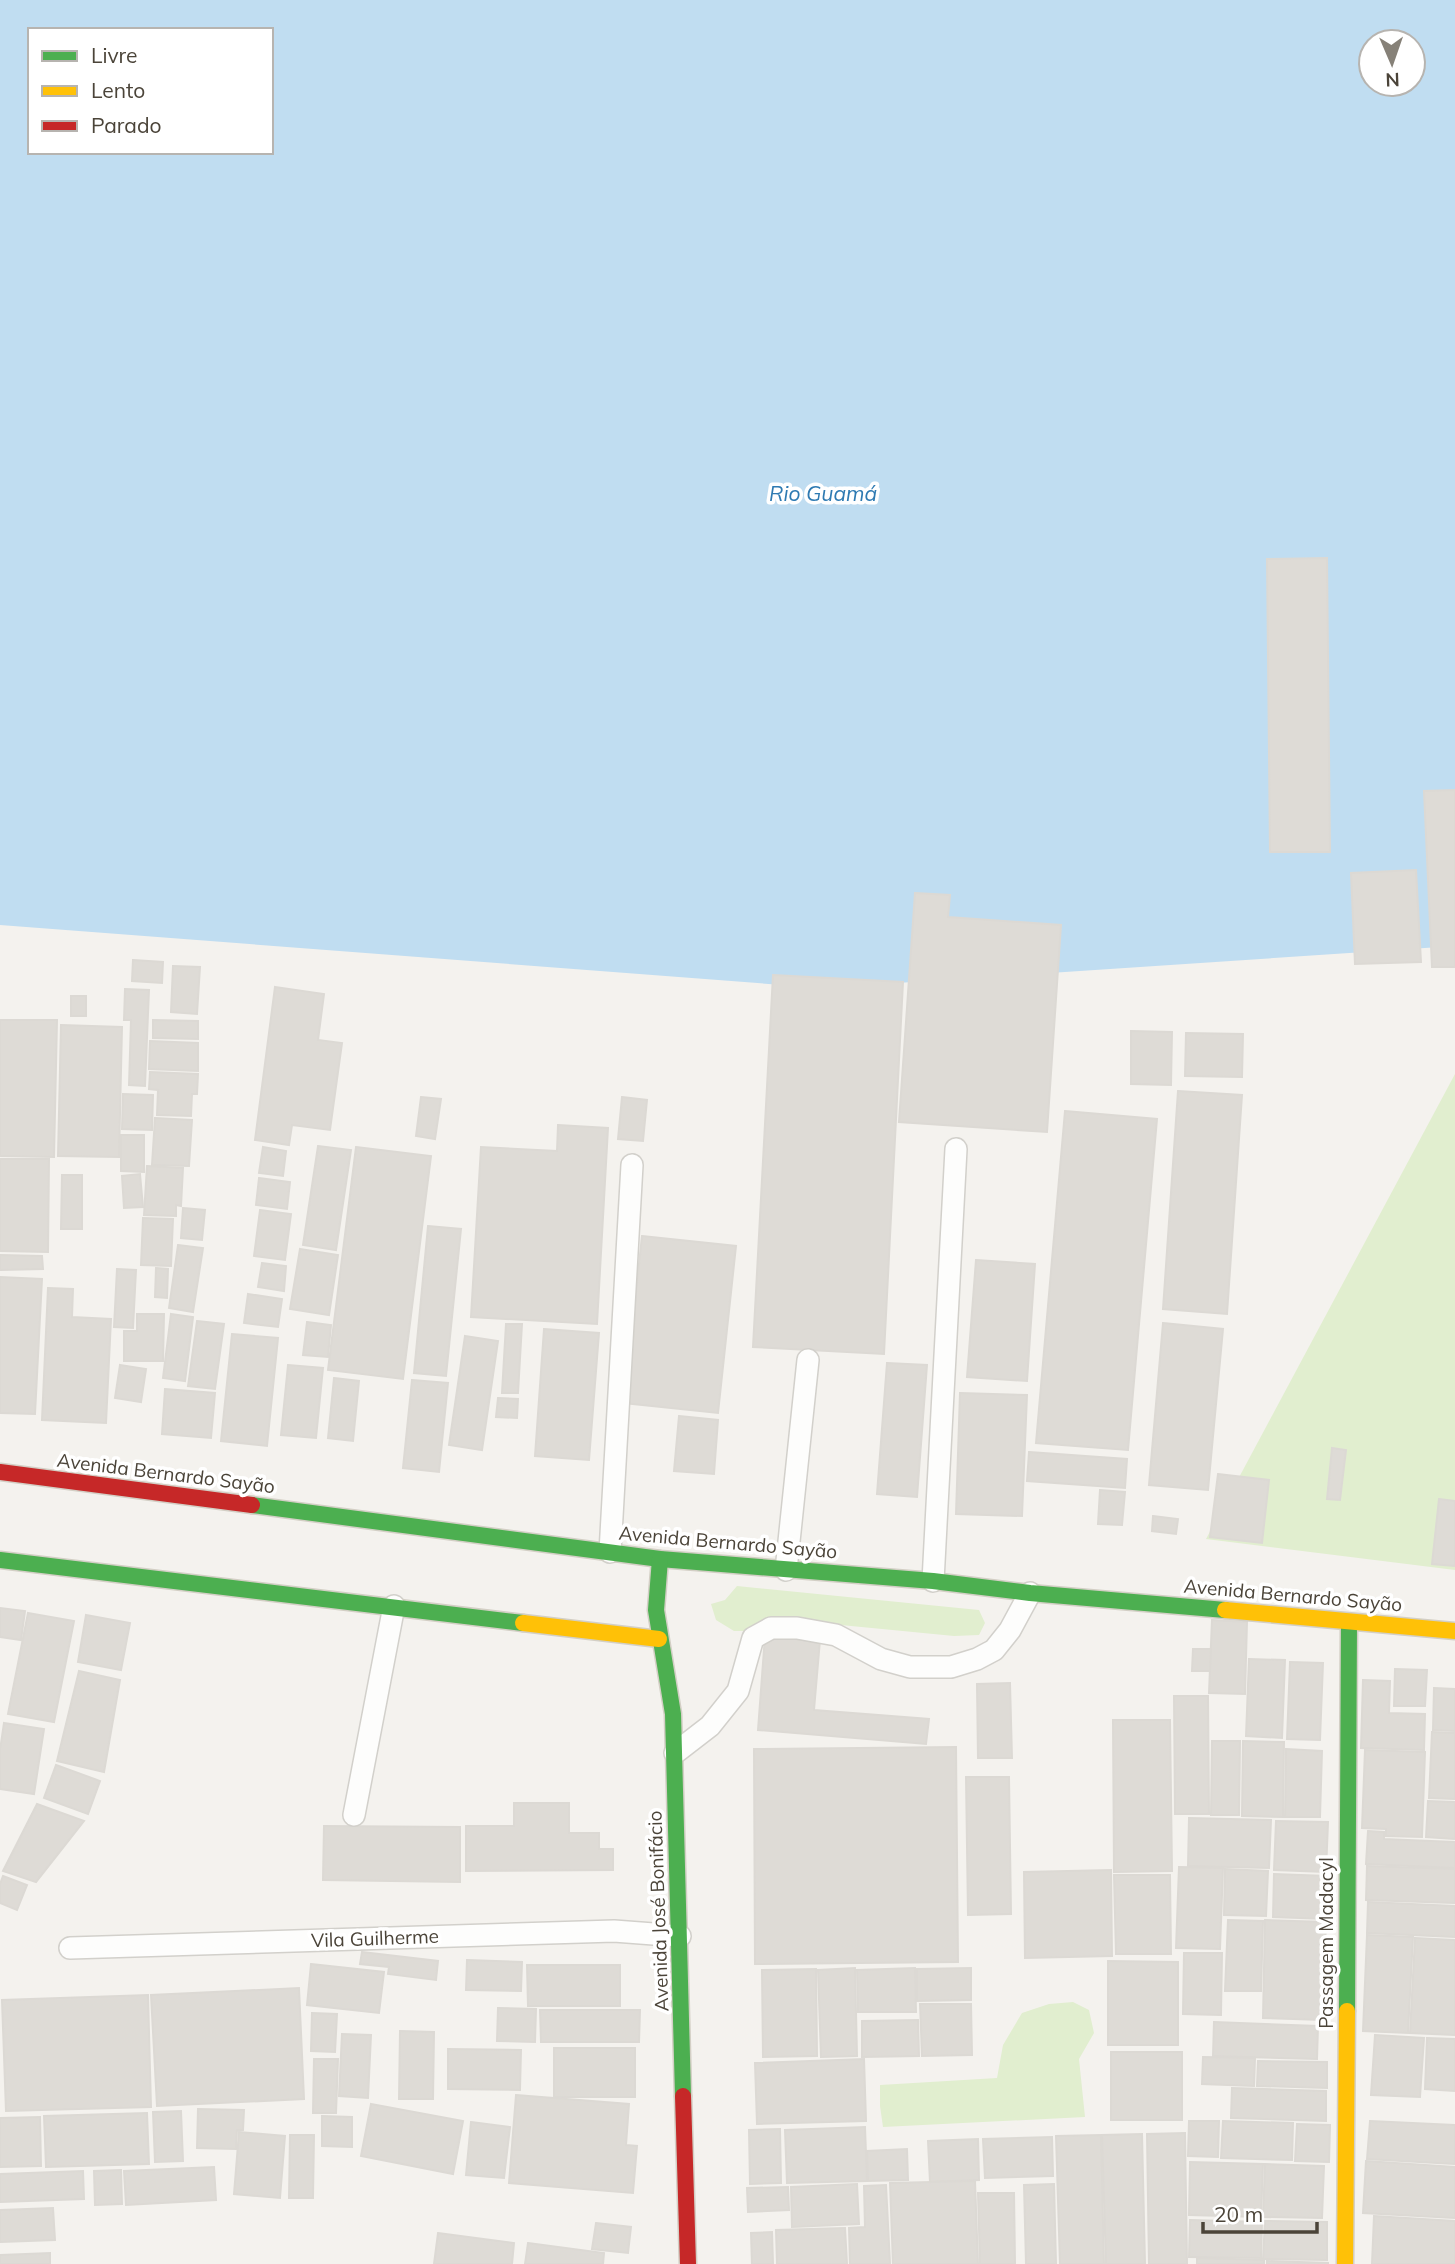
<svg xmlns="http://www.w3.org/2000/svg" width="1455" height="2264" viewBox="0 0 1455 2264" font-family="Mulish,sans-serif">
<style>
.green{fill:#e1eecf}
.water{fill:#c0ddf1;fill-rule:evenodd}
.building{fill:#dedbd6;stroke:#dcd9d4;stroke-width:2}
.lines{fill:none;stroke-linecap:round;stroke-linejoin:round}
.lane-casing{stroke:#d2d0cb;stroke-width:24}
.fast-casing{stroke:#d3cfc5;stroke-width:19}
.slow-casing{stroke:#d3cfc5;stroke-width:19}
.jam-casing{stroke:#d3cfc5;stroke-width:19}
.lane{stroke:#fdfdfc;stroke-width:21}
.fast{stroke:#4caf50;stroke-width:16}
.slow{stroke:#ffc107;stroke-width:16}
.jam{stroke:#c62828;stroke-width:16}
.labels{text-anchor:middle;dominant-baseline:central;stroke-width:7;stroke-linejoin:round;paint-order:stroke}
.street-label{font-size:19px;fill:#4b4439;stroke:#fff}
.water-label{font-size:21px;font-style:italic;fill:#2e7ab2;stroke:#fff}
</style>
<rect width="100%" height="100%" fill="#f4f2ee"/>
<!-- green -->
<g class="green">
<path d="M1455,1074V1570L1206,1539Z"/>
<path d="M737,1586L979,1610L985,1623L979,1635L954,1636L810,1622L751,1631H734L716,1620L711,1604L725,1600Z"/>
<path d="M1073,2002L1089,2010L1094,2033L1079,2059L1085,2117L883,2127L880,2106V2085L997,2078L1003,2045L1022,2013L1049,2004Z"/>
</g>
<!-- water -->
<path class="water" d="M0,0H1455V946L822,988L0,925ZM30,30H271V152H30ZM1371,42H1413V84H1371Z"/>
<!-- building -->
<g class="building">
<path d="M1327,558L1330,852H1270L1267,559Z"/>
<path d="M1455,790V967H1432L1424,791Z"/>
<path d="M1416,870L1421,962L1355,964L1351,873Z"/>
<path d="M915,893L950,895L948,917L1061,925L1047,1132L899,1122Z"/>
<path d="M133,960L163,962L162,983L132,981Z"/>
<path d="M173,966L200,967L197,1014L171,1012Z"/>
<path d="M773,975L903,982L884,1354L753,1347Z"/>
<path d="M275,987L324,994L318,1040L342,1043L330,1130L292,1125L289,1145L255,1140Z"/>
<path d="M125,989L149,990L145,1086L129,1085L131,1020H124Z"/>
<rect x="71" y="996" width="15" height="20"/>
<path d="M0,1020H57L54,1157L0,1156Z"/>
<path d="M153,1020L198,1021V1039L153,1038Z"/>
<path d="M61,1025L122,1027L119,1157L58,1156Z"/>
<path d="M1131,1031L1172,1032L1171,1085L1131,1084Z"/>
<path d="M1186,1033L1243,1034L1242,1077L1185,1076Z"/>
<path d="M150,1041L198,1043V1071L149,1069Z"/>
<path d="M150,1072L198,1074L197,1094H192L191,1116L157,1115L158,1090L149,1089Z"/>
<path d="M1178,1091L1242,1095L1227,1314L1163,1309Z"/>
<path d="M123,1094L153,1095L152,1130L122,1129Z"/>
<path d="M421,1097L441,1099L435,1139L416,1136Z"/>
<path d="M622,1097L647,1100L643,1141L618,1139Z"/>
<path d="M1065,1111L1157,1119L1128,1450L1036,1443Z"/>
<path d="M155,1118L192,1120L189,1166L152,1165Z"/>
<path d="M558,1125L608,1128L597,1324L471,1317L481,1147L557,1151Z"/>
<path d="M121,1135H144V1172L121,1171Z"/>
<path d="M318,1146L351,1150L336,1250L303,1245Z"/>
<path d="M263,1147L286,1151L283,1176L259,1173Z"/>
<path d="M356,1147L431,1156L403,1379L328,1370Z"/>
<path d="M0,1159H49L48,1252L0,1251Z"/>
<path d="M147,1166L183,1168L181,1206L176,1205V1216L144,1215Z"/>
<path d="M140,1174L143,1207L124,1208L122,1176Z"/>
<path d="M62,1175H82V1229H61Z"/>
<path d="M259,1178L290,1182L287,1209L256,1205Z"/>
<path d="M183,1208L205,1210L202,1240L181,1238Z"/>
<path d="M260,1210L291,1214L285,1260L254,1256Z"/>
<path d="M143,1218L173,1219L171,1266L141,1265Z"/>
<path d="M428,1226L461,1229L446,1376L414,1373Z"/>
<path d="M642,1236L736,1246L718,1413L624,1403Z"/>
<path d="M178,1245L203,1248L193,1312L169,1308Z"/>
<path d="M300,1249L338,1255L329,1315L290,1309Z"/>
<path d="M0,1255L42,1256L43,1269L0,1270Z"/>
<path d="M976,1260L1035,1264L1027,1381L967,1377Z"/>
<path d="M262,1263L286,1266L284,1291L258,1287Z"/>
<path d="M156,1268L168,1269L167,1298L155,1297Z"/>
<path d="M117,1269L136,1270L133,1328L114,1327Z"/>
<path d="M0,1277L42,1279L35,1414L0,1413Z"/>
<path d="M48,1288L73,1289L72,1317L111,1319L106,1423L42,1420Z"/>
<path d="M248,1294L282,1299L278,1327L244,1323Z"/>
<path d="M137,1314H164L163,1361H124V1331H137Z"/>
<path d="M171,1314L193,1317L185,1381L163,1378Z"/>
<path d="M197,1321L224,1324L215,1389L188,1386Z"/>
<path d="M307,1322L331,1325L328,1357L303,1355Z"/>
<path d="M1163,1323L1223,1329L1208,1490L1149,1485Z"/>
<path d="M506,1324H522L518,1393H502Z"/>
<path d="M544,1329L599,1333L589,1460L535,1456Z"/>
<path d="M232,1334L278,1338L267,1446L221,1441Z"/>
<path d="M465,1336L498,1341L482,1450L449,1445Z"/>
<path d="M887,1363L927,1365L917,1497L877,1494Z"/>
<path d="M120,1365L146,1369L141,1402L115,1398Z"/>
<path d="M288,1365L323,1368L316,1438L281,1435Z"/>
<path d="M334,1378L359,1381L353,1441L328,1438Z"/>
<path d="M412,1380L448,1383L439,1472L403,1468Z"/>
<path d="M165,1389L215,1393L211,1438L162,1434Z"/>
<path d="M960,1393L1027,1395L1022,1516L956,1514Z"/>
<path d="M498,1398L518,1399L517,1418L496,1417Z"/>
<path d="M679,1416L718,1420L714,1474L674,1471Z"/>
<path d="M1332,1448L1346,1450L1340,1500L1327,1499Z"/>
<path d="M1029,1452L1127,1459L1125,1488L1027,1481Z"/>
<path d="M1218,1474L1269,1480L1262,1543L1210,1537Z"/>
<path d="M1100,1490L1125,1492L1122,1525L1098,1524Z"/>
<path d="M1439,1499L1455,1501V1566L1432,1564Z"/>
<path d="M1153,1516L1178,1519L1176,1534L1152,1531Z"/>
<path d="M0,1608L25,1611L21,1640L0,1637Z"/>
<path d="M28,1613L74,1621L54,1722L8,1714Z"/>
<path d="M86,1615L130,1623L121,1670L78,1662Z"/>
<path d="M1212,1620L1247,1622L1245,1694L1209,1693Z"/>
<path d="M765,1636L820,1640L814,1710L929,1719L926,1744L758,1730Z"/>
<path d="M1193,1649H1211L1210,1671H1192Z"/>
<path d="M1249,1659L1285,1660L1282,1738L1246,1736Z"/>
<path d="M1290,1662L1323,1663L1320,1740L1287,1739Z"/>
<path d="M1395,1669L1427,1670L1425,1706H1394Z"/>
<path d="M79,1671L120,1680L104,1772L57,1761Z"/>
<path d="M1363,1680L1390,1681L1389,1713L1425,1714L1424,1750L1361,1748Z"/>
<path d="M1010,1683L1012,1758H978L977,1684Z"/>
<path d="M1434,1688L1455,1689V1731L1433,1730Z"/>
<path d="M1174,1696H1208L1209,1814H1175Z"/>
<path d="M1113,1720H1170L1172,1871L1114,1872Z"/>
<path d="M4,1723L44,1729L34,1794L0,1789V1750Z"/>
<path d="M1432,1732L1455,1733V1799L1429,1798Z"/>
<path d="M1212,1741H1240L1239,1815H1211Z"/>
<path d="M1243,1741L1284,1742L1283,1817L1242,1816Z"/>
<path d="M956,1747L958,1962L755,1964L754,1749Z"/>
<path d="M1286,1749L1322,1751L1320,1817H1285Z"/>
<path d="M1365,1750L1425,1752L1422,1837L1386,1836V1829L1362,1828Z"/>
<path d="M56,1765L100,1781L88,1814L44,1798Z"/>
<path d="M966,1777H1009L1011,1914L968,1915Z"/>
<path d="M1428,1801L1455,1802V1839L1426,1837Z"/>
<path d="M514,1803H569V1833H599V1849H613V1870L466,1871V1826H514Z"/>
<path d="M37,1804L84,1821L36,1882L3,1871Z"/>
<path d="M1189,1818L1271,1820L1269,1868L1188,1866Z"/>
<path d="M1276,1821L1328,1822L1326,1872L1274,1870Z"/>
<path d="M324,1826L460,1827V1882L323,1880Z"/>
<path d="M1368,1831L1384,1832V1839L1455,1842V1868L1366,1864Z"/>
<path d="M1367,1866L1455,1869V1903L1366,1900Z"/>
<path d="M1179,1867L1223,1868L1220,1949L1176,1948Z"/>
<path d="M1225,1869L1268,1871L1266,1916L1224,1915Z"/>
<path d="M1111,1870L1112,1956L1025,1958L1024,1872Z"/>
<path d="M1274,1874L1327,1876L1326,1919L1273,1917Z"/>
<path d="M1114,1875H1170L1171,1954H1116Z"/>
<path d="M3,1876L27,1885L17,1910L0,1903V1884Z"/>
<path d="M1368,1902L1455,1906V1937L1367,1933Z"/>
<path d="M1228,1920L1263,1921L1261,1991H1225Z"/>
<path d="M1265,1920L1326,1922L1323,2020L1263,2018Z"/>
<path d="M1367,1935L1413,1937L1408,2033L1363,2031Z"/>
<path d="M1415,1938L1455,1940V2035L1410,2033Z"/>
<path d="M362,1952L438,1961L436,1980L388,1974L389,1967L360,1964Z"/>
<path d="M1184,1953H1222L1221,2015L1183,2014Z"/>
<path d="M467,1960L522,1962L521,1991L466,1990Z"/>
<path d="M1108,1961L1178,1962V2045H1108Z"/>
<path d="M311,1964L384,1972L379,2013L307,2005Z"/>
<path d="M527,1965H620V2006H528Z"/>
<path d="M855,1968L857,2056L821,2057L818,1970Z"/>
<path d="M915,1968L916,2012H858L857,1970Z"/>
<path d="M971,1968V2000L917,2001V1969Z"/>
<path d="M816,1969L817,2056L763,2057L762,1970Z"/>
<path d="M299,1988L304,2099L157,2106L151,1995Z"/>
<path d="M148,1995L151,2107L6,2111L2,2000Z"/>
<path d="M920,2004H971L972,2055L922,2056Z"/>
<path d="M498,2008L536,2009L535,2042L497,2041Z"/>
<path d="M540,2010H640L639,2042H541Z"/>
<path d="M312,2013L337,2014L335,2052L311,2051Z"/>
<path d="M918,2020L919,2056L862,2057V2021Z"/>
<path d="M1214,2022L1318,2026L1317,2059L1213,2056Z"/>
<path d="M400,2031L434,2032L433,2099H399Z"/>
<path d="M342,2034L371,2035L368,2098L339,2096Z"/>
<path d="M1375,2035L1424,2038L1420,2097L1371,2095Z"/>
<path d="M1427,2038L1455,2039V2091L1425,2089Z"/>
<rect x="554" y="2048" width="81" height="49"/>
<path d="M448,2049L521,2050L520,2090L448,2089Z"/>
<rect x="1111" y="2052" width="71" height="68"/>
<path d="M1203,2057L1255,2058L1254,2086L1202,2084Z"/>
<path d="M314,2059H338L336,2113H313Z"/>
<path d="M864,2059L866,2121L757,2124L755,2063Z"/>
<path d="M1258,2061L1327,2062V2088L1257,2086Z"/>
<path d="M1232,2088L1326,2091V2121L1231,2118Z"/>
<path d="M516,2095L629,2104L626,2145L637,2146L633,2193L509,2183Z"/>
<path d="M371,2104L463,2121L453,2174L361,2156Z"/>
<path d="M198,2109L244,2110L243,2130H237L236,2149L197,2148Z"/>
<path d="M181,2111L183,2161L155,2162L153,2112Z"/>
<path d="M147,2113L149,2164L46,2167L44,2116Z"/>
<path d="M322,2116L352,2117V2147L322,2146Z"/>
<path d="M40,2117L41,2166L0,2167V2118Z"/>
<path d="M1189,2121H1219L1218,2157L1188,2156Z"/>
<path d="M1223,2121L1293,2123L1292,2160L1221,2158Z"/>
<path d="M1370,2121L1455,2125V2164L1367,2159Z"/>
<path d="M471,2122L510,2127L504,2178L466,2175Z"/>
<path d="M1297,2124L1330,2125L1329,2162L1295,2161Z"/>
<path d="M865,2127L867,2181L787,2183L785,2130Z"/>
<path d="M780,2129L781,2183L750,2184L749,2130Z"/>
<path d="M239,2132L285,2136L280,2198L234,2194Z"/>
<path d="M1185,2133L1187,2264H1149L1147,2134Z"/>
<path d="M1142,2134L1145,2264H1106L1102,2135Z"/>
<path d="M290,2135H314L313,2198H289Z"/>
<path d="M1101,2135L1104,2264H1060L1056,2136Z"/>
<path d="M1052,2137L1053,2176L985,2178L983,2139Z"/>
<path d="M978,2139L979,2180L930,2182L928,2141Z"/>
<path d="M907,2149L908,2180L868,2181L867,2151Z"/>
<path d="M1366,2161L1455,2167V2218L1363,2213Z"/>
<path d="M1190,2162L1263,2164L1261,2217L1189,2215Z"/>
<path d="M1265,2164L1324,2166L1322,2218L1263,2217Z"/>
<path d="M214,2167L216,2200L126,2205L124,2171Z"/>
<path d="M121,2170L122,2204L95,2205L94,2171Z"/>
<path d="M83,2171L84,2199L0,2202V2174Z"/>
<path d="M975,2181L978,2264H893L890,2183Z"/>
<path d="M857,2184L859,2224L792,2227L791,2187Z"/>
<path d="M1054,2184L1056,2264H1026L1024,2185Z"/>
<path d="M886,2185L890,2264H850L849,2228L865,2227L864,2186Z"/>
<path d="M788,2187L789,2210L748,2212L747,2188Z"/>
<path d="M978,2193H1014L1015,2264H980Z"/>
<path d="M53,2208L55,2240L0,2242V2210Z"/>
<path d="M1374,2216L1455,2221V2264H1372Z"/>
<path d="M1190,2220L1262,2222L1261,2258L1189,2257Z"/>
<path d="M1265,2221L1327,2222V2260L1263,2259Z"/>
<path d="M596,2223L631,2227L628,2253L592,2249Z"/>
<path d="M845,2228L847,2264H777L776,2230Z"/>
<path d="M772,2232L773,2264H752L751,2233Z"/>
<path d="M438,2233L514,2243L512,2264H434Z"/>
<path d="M528,2243L604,2253L603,2264H525Z"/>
<path d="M50,2253V2264H0V2255Z"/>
<path d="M1197,2258L1264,2260V2264H1197Z"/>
<path d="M1267,2261L1328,2263V2264H1267Z"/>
</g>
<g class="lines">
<defs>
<g id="lane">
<path d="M610,1552L632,1165"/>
<path d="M786,1570L808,1360"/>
<path d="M933,1581L956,1149"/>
<path d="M675,1753L710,1726L738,1691L753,1638L771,1628H797L836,1635L881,1659L910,1667H951L977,1659L994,1650L1010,1630L1030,1593"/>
<path d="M354,1815L394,1606"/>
<path d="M70,1948L614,1931L680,1936"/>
</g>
<g id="fast">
<path d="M252,1505L660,1559L933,1581L1030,1593L1225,1610"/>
<path d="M660,1559L656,1610L673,1714L683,2096"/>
<path d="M0,1560L523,1623"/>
<path d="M1347,2011L1349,1622"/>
</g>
<g id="slow">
<path d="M1225,1610L1455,1631"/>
<path d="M523,1623L659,1639"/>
<path d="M1345,2264L1347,2011"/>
</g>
<g id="jam">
<path d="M0,1472L252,1505"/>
<path d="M683,2096L688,2264"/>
</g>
</defs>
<!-- lane casing -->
<use href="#lane" class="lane-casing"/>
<!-- fast casing -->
<use href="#fast" class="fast-casing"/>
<!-- slow casing -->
<use href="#slow" class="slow-casing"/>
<!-- jam casing -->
<use href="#jam" class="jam-casing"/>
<!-- lane -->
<use href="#lane" class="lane"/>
<!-- fast -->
<use href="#fast" class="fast"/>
<!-- slow -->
<use href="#slow" class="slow"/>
<!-- jam -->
<use href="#jam" class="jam"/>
</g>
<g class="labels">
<!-- street labels -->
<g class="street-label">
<text transform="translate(166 1473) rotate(7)">Avenida Bernardo Sayão</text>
<text transform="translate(728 1542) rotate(5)">Avenida Bernardo Sayão</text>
<text transform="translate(1293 1595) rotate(5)">Avenida Bernardo Sayão</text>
<text transform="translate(658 1911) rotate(-92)">Avenida José Bonifácio</text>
<text transform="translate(375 1938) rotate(-2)">Vila Guilherme</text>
<text transform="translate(1326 1943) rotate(-90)">Passagem Madacyl</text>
</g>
<!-- water labels -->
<g class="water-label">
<text x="823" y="493">Rio Guamá</text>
</g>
</g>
<!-- legend -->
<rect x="28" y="28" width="245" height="126" fill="#ffffff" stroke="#b7b4b0" stroke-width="2"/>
<rect x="42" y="51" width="35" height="10" fill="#4caf50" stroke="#b7b4b0" stroke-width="2"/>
<text x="91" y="63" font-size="21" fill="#4b4439">Livre</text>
<rect x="42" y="86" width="35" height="10" fill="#ffc107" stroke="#b7b4b0" stroke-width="2"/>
<text x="91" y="98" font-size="21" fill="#4b4439">Lento</text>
<rect x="42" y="121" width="35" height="10" fill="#c62828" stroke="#b7b4b0" stroke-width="2"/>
<text x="91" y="133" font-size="21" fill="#4b4439">Parado</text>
<!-- north arrow -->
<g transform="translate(1392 63) rotate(178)"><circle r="33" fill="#ffffff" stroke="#b7b4b0" stroke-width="2"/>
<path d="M0-5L12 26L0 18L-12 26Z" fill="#868178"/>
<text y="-10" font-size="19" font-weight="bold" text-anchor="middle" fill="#4b4439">N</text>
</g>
<!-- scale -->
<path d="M1203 2222v10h114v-10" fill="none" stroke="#4b4439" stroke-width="3.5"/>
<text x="1214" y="2222" font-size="21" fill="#4b4439" stroke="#ffffff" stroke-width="5" paint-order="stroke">20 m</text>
</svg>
